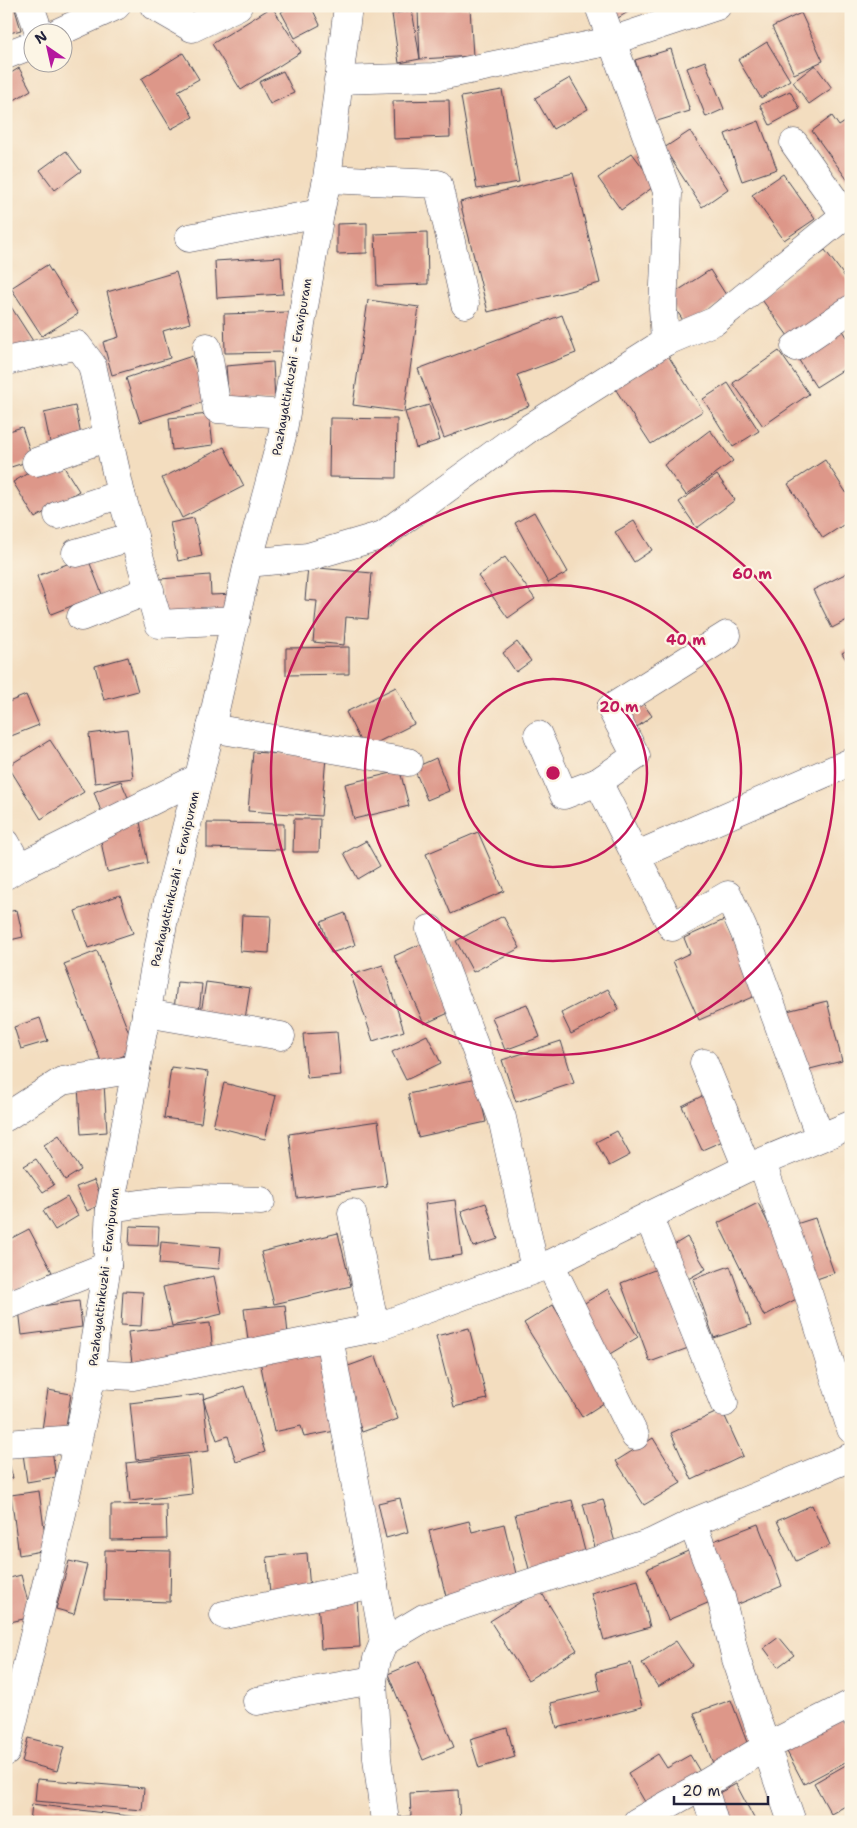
<svg xmlns="http://www.w3.org/2000/svg" width="857" height="1828" viewBox="0 0 857 1828" font-family="'Shantell Sans',sans-serif">
<style>
.building{fill:#dd9789}
.lines{fill:none;stroke-linecap:round;stroke-linejoin:round}
.street-casing{stroke:#413e4f;stroke-width:29}
.street{stroke:#fff;stroke-width:28}
.ring{fill:none;stroke:#c2185b;stroke-width:2.5}
.labels{text-anchor:middle;dominant-baseline:central;stroke-width:4.5;stroke-linejoin:round;paint-order:stroke}
.street-label{font-size:12px;fill:#22223b;stroke:#fcf5e5}
.centre{fill:#c2185b;stroke:#fcf5e5;stroke-width:2.5}
.ring-label{font-size:15px;text-anchor:middle;font-weight:bold;fill:#c2185b;stroke:#fcf5e5;stroke-width:4.5;stroke-linejoin:round;paint-order:stroke}
</style>
<rect width="100%" height="100%" fill="#fcf5e5"/>
<filter id="ink" filterUnits="userSpaceOnUse"><feTurbulence type="fractalNoise" baseFrequency=".02" numOctaves="2"/><feDisplacementMap in="SourceGraphic" scale="10" xChannelSelector="R" yChannelSelector="G"/><feConvolveMatrix kernelMatrix="1 2 1 2 8 2 1 2 1" color-interpolation-filters="sRGB"/></filter>
<filter id="wash" filterUnits="userSpaceOnUse"><feTurbulence type="fractalNoise" baseFrequency=".0096" numOctaves="4" result="noise"/><feDisplacementMap in="SourceGraphic" scale="20" xChannelSelector="R" yChannelSelector="G"/><feGaussianBlur stdDeviation="1.12" result="paint"/><feColorMatrix in="noise" values="0 0 0 0 0 0 0 0 0 0 0 0 0 0 0 0 0 1.4 0 .05"/><feComposite in="paint" operator="in"/></filter>
<g filter="url(#wash)">
<rect width="100%" height="100%" fill="#f3ddbf"/>
<g id="blocks">
<!-- building -->
<g class="building">
<path d="M6,6H14L21,30L6,34Z"/>
<path d="M292,6H311L320,25L295,38L281,12Z"/>
<path d="M373,6H394L395,11L373,13Z"/>
<path d="M610,6H638L618,18Z"/>
<path d="M272,7L301,52L241,90L212,44Z"/>
<path d="M470,8L473,56L420,59L418,10Z"/>
<path d="M412,10L420,59L399,63L392,14Z"/>
<path d="M801,13L823,61L794,74L772,27Z"/>
<path d="M767,42L790,80L761,98L738,60Z"/>
<path d="M671,49L690,111L654,122L635,60Z"/>
<path d="M183,53L199,79L178,91L193,117L171,129L141,79Z"/>
<path d="M705,61L724,109L706,117L687,68Z"/>
<path d="M815,65L832,88L809,104L793,82Z"/>
<path d="M19,68L31,90L6,105V76Z"/>
<path d="M283,71L294,93L270,104L259,82Z"/>
<path d="M570,78L588,109L553,129L535,98Z"/>
<path d="M502,90L519,182L477,189L461,97Z"/>
<path d="M790,91L800,109L770,125L760,105Z"/>
<path d="M449,100L450,137L394,139L393,101Z"/>
<path d="M832,116L839,126L851,118V181L849,182L812,131Z"/>
<path d="M759,121L777,169L742,181L725,134Z"/>
<path d="M690,131L728,189L702,207L664,148Z"/>
<path d="M66,151L81,171L55,190L40,170Z"/>
<path d="M632,153L656,185L621,210L598,178Z"/>
<path d="M573,173L600,283L488,312L460,202Z"/>
<path d="M783,174L815,219L784,240L752,195Z"/>
<path d="M367,223V253L337,254V224Z"/>
<path d="M427,232L428,284L377,286L375,234Z"/>
<path d="M825,250L851,285V301L793,343L760,297Z"/>
<path d="M281,257L283,294L217,298L215,261Z"/>
<path d="M47,265L78,314L42,336L11,288Z"/>
<path d="M710,270L728,298L686,325L668,297Z"/>
<path d="M176,272L190,323L163,331L170,358L112,375L103,342L119,337L107,292Z"/>
<path d="M6,299L33,341L11,355L6,347Z"/>
<path d="M368,300L419,307L404,412L353,405Z"/>
<path d="M289,312V352L225,353L224,314Z"/>
<path d="M562,315L576,353L517,375L529,406L444,438L418,369Z"/>
<path d="M840,326L851,343V365L816,387L795,354Z"/>
<path d="M779,351L809,394L763,426L733,383Z"/>
<path d="M667,354L703,411L651,444L614,387Z"/>
<path d="M192,356L207,401L140,422L126,378Z"/>
<path d="M273,362L275,401L229,404L226,366Z"/>
<path d="M728,383L759,431L733,447L703,399Z"/>
<path d="M429,405L440,440L416,448L405,412Z"/>
<path d="M75,406L82,440L51,447L44,413Z"/>
<path d="M209,414L213,445L172,450L169,418Z"/>
<path d="M330,418L397,419L396,478L329,477Z"/>
<path d="M22,427L33,460L11,467L6,453V432Z"/>
<path d="M710,430L733,461L686,495L664,465Z"/>
<path d="M224,447L244,486L182,518L162,478Z"/>
<path d="M57,456L79,491L35,518L13,482Z"/>
<path d="M825,460L851,500V520L823,538L788,484Z"/>
<path d="M717,475L735,500L697,528L679,502Z"/>
<path d="M534,512L568,572L548,583L515,523Z"/>
<path d="M194,518L202,556L178,561L170,523Z"/>
<path d="M634,521L652,550L634,562L615,532Z"/>
<path d="M87,556L102,594L51,614L37,576Z"/>
<path d="M505,557L535,599L508,618L478,576Z"/>
<path d="M308,567L372,573L368,619L346,617L344,645L313,642L317,601L305,600Z"/>
<path d="M851,571V618L832,628L813,590Z"/>
<path d="M210,575L211,595L235,594L237,613L163,618L160,579Z"/>
<path d="M517,642L531,661L516,672L503,653Z"/>
<path d="M349,647V674L286,675V648Z"/>
<path d="M851,648V667L842,653Z"/>
<path d="M128,657L138,691L104,700L95,666Z"/>
<path d="M396,687L414,724L364,749L346,712Z"/>
<path d="M26,695L39,725L6,738V703Z"/>
<path d="M640,699L652,716L630,732L618,716Z"/>
<path d="M127,729L133,778L95,783L89,734Z"/>
<path d="M50,740L84,792L41,819L8,766Z"/>
<path d="M253,752L326,757L321,816L248,811Z"/>
<path d="M436,758L449,791L427,800L414,768Z"/>
<path d="M400,771L409,806L354,819L345,784Z"/>
<path d="M121,781L130,802L102,814L94,792Z"/>
<path d="M294,819H320L319,852H293Z"/>
<path d="M140,822L148,863L107,872L99,831Z"/>
<path d="M207,823L284,824V850L207,848Z"/>
<path d="M478,832L504,891L451,914L426,854Z"/>
<path d="M366,841L380,866L358,879L344,853Z"/>
<path d="M120,895L133,933L88,948L75,911Z"/>
<path d="M17,910L23,937L6,941V912Z"/>
<path d="M345,913L355,945L331,953L321,922Z"/>
<path d="M242,915L271,916L269,953L240,951Z"/>
<path d="M503,916L520,948L473,972L456,941Z"/>
<path d="M724,920L757,995L699,1020L673,961L690,953L684,938Z"/>
<path d="M423,943L453,1011L424,1024L394,956Z"/>
<path d="M97,951L136,1051L102,1064L64,964Z"/>
<path d="M383,965L404,1031L373,1041L351,975Z"/>
<path d="M177,982L202,984L199,1013L174,1010Z"/>
<path d="M206,982L250,988L245,1019L201,1013Z"/>
<path d="M608,989L619,1009L571,1034L561,1013Z"/>
<path d="M827,1001L842,1061L802,1071L787,1011Z"/>
<path d="M527,1004L540,1037L505,1050L492,1017Z"/>
<path d="M40,1018L48,1041L21,1049L14,1027Z"/>
<path d="M337,1032L341,1075L307,1078L303,1034Z"/>
<path d="M427,1035L441,1063L406,1080L392,1052Z"/>
<path d="M561,1041L574,1083L516,1102L502,1060Z"/>
<path d="M171,1067L208,1072L201,1123L164,1118Z"/>
<path d="M476,1079L486,1122L418,1137L408,1094Z"/>
<path d="M224,1083L276,1096L265,1139L213,1126Z"/>
<path d="M104,1084L107,1132L81,1134L78,1086Z"/>
<path d="M704,1095L725,1140L702,1150L682,1106Z"/>
<path d="M378,1121L387,1186L297,1198L289,1134Z"/>
<path d="M617,1131L630,1155L609,1166L596,1142Z"/>
<path d="M59,1135L81,1170L65,1180L44,1145Z"/>
<path d="M36,1159L54,1185L43,1192L24,1166Z"/>
<path d="M94,1180L104,1203L87,1211L76,1187Z"/>
<path d="M67,1197L78,1216L55,1230L43,1211Z"/>
<path d="M455,1200L462,1255L432,1260L425,1204Z"/>
<path d="M486,1203L498,1239L473,1247L461,1211Z"/>
<path d="M758,1203L804,1295L764,1316L718,1223Z"/>
<path d="M815,1218L834,1273L811,1281L793,1225Z"/>
<path d="M130,1226L159,1227L158,1246L129,1245Z"/>
<path d="M29,1229L52,1272L13,1292L6,1278V1241Z"/>
<path d="M338,1233L351,1286L274,1304L261,1252Z"/>
<path d="M687,1237L706,1269L688,1279L669,1248Z"/>
<path d="M161,1242L221,1247L219,1269L159,1264Z"/>
<path d="M730,1266L751,1325L714,1338L693,1279Z"/>
<path d="M662,1267L691,1347L650,1362L621,1283Z"/>
<path d="M214,1276L222,1314L172,1326L163,1287Z"/>
<path d="M608,1289L638,1337L608,1355L578,1307Z"/>
<path d="M123,1291L143,1292L141,1326L121,1325Z"/>
<path d="M79,1301L82,1327L22,1335L19,1309Z"/>
<path d="M285,1305L289,1344L249,1348L244,1309Z"/>
<path d="M553,1305L610,1399L582,1417L524,1323Z"/>
<path d="M210,1323L213,1354L132,1363L128,1332Z"/>
<path d="M469,1328L487,1399L454,1407L436,1336Z"/>
<path d="M322,1348L340,1430L304,1437L301,1426L274,1432L260,1361Z"/>
<path d="M376,1356L398,1419L362,1432L340,1369Z"/>
<path d="M244,1386L265,1452L236,1462L228,1436L217,1440L203,1399Z"/>
<path d="M48,1390L71,1394L64,1439L41,1436Z"/>
<path d="M203,1394L209,1451L136,1460L130,1403Z"/>
<path d="M722,1410L743,1456L692,1480L671,1433Z"/>
<path d="M653,1438L681,1483L644,1505L616,1461Z"/>
<path d="M51,1443L56,1477L27,1482L22,1447Z"/>
<path d="M6,1451L13,1478L6,1480Z"/>
<path d="M188,1456L192,1494L130,1501L126,1463Z"/>
<path d="M39,1491L47,1550L19,1555L11,1495Z"/>
<path d="M400,1498L408,1532L386,1538L378,1503Z"/>
<path d="M603,1499L616,1546L596,1551L583,1504Z"/>
<path d="M572,1500L588,1563L531,1577L515,1514Z"/>
<path d="M166,1504L167,1539L111,1540V1505Z"/>
<path d="M812,1505L830,1545L796,1561L777,1521Z"/>
<path d="M469,1521L472,1532L504,1524L519,1586L448,1604L429,1531Z"/>
<path d="M758,1524L782,1586L736,1605L711,1542Z"/>
<path d="M695,1548L717,1599L668,1620L647,1569Z"/>
<path d="M105,1550L171,1551L170,1602L104,1600Z"/>
<path d="M307,1553L310,1590L270,1594L267,1557Z"/>
<path d="M69,1561L87,1565L74,1614L56,1609Z"/>
<path d="M21,1575L32,1617L6,1623V1579Z"/>
<path d="M638,1580L650,1627L604,1640L591,1593Z"/>
<path d="M540,1590L577,1650L528,1680L490,1621Z"/>
<path d="M357,1598L360,1647L321,1649L318,1600Z"/>
<path d="M779,1637L794,1655L778,1667L764,1648Z"/>
<path d="M676,1641L692,1665L658,1687L642,1663Z"/>
<path d="M419,1661L454,1747L423,1760L388,1674Z"/>
<path d="M631,1663L642,1707L557,1728L551,1703L600,1691L596,1672Z"/>
<path d="M731,1700L751,1753L714,1766L694,1713Z"/>
<path d="M841,1718L851,1736V1759L804,1784L785,1748Z"/>
<path d="M507,1728L515,1757L479,1768L470,1739Z"/>
<path d="M28,1738L64,1747L57,1771L22,1762Z"/>
<path d="M658,1754L667,1768L690,1755L702,1775L648,1807L628,1773Z"/>
<path d="M851,1762V1803L831,1814L814,1783Z"/>
<path d="M37,1779L144,1788L142,1810L35,1801Z"/>
<path d="M736,1784L756,1822H727L713,1796Z"/>
<path d="M458,1790L460,1822H398L397,1817L411,1816L410,1793Z"/>
<path d="M32,1804L152,1819L151,1822H30Z"/>
<path d="M687,1818L688,1822H676V1821Z"/>
</g>
</g>
</g>
<g filter="url(#ink)">
<use href="#blocks" fill-opacity="0" stroke="#413e4f" stroke-width="1"/>
<g class="lines">
<defs>
<g id="street">
<path d="M30,6L39,32"/>
<path d="M154,6L192,28L238,6"/>
<path d="M599,6L668,194L663,308L665,342"/>
<path d="M59,32L116,6"/>
<path d="M6,55L32,45"/>
<path d="M338,80L435,77L611,41L717,6"/>
<path d="M794,143L845,215L851,219"/>
<path d="M327,179L438,184L465,304"/>
<path d="M189,238L320,213"/>
<path d="M207,347L217,409L284,414"/>
<path d="M795,347L851,309"/>
<path d="M6,361L77,345L92,365L121,494L159,624L236,620"/>
<path d="M36,462L108,437"/>
<path d="M58,515L121,494"/>
<path d="M76,553L134,536"/>
<path d="M248,563L308,557L383,535L531,427L665,342L715,321L845,215"/>
<path d="M81,617L150,590"/>
<path d="M727,635L611,708L636,756L598,782L672,927L728,895L744,931L820,1137"/>
<path d="M211,728L408,762"/>
<path d="M538,735L564,795L598,782"/>
<path d="M6,843L19,867L6,875"/>
<path d="M635,856L851,762"/>
<path d="M19,867L198,778"/>
<path d="M430,929L502,1118L535,1269"/>
<path d="M146,1013L281,1036"/>
<path d="M704,1063L747,1168"/>
<path d="M6,1117L62,1081L136,1069"/>
<path d="M762,1163L809,1296L851,1429"/>
<path d="M110,1208L161,1201L200,1199L261,1201"/>
<path d="M352,1213L375,1328"/>
<path d="M649,1218L724,1403"/>
<path d="M550,1264L635,1436"/>
<path d="M11,1304L107,1266"/>
<path d="M329,1337L384,1642"/>
<path d="M92,1374L133,1376L375,1328L550,1264L747,1168L851,1125"/>
<path d="M6,1444L77,1439"/>
<path d="M692,1523L721,1597L736,1659L792,1822"/>
<path d="M224,1615L374,1584"/>
<path d="M257,1701L373,1680"/>
<path d="M6,1752L50,1569L92,1374L95,1338L107,1266L110,1208L165,913L211,728L248,563L282,436L320,213L327,179L348,6"/>
<path d="M703,1785L714,1822"/>
<path d="M385,1822L377,1758L373,1680L377,1659L384,1642L424,1618L651,1543L692,1523L851,1457"/>
<path d="M637,1822L703,1785L766,1747L851,1704"/>
</g>
</defs>
<!-- street casing -->
<use href="#street" class="street-casing"/>
<!-- street -->
<use href="#street" class="street"/>
</g>
</g>
<!-- distance rings -->
<g class="ring">
<circle cx="553" cy="773" r="94"/>
<circle cx="553" cy="773" r="188"/>
<circle cx="553" cy="773" r="282"/>
</g>
<g class="labels">
<!-- street labels -->
<g class="street-label">
<text transform="translate(292 367) rotate(-80)">Pazhayattinkuzhi - Eravipuram</text>
<text transform="translate(175 879) rotate(-77)">Pazhayattinkuzhi - Eravipuram</text>
<text transform="translate(104 1277) rotate(-83)">Pazhayattinkuzhi - Eravipuram</text>
</g>
</g>
<circle cx="553" cy="773" r="8" class="centre"/>
<g class="ring-label">
<text x="752" y="579">60 m</text>
<text x="686" y="645">40 m</text>
<text x="619" y="712">20 m</text>
</g>
<!-- margin -->
<rect width="857" height="1828" fill="none" stroke="#fcf5e5" stroke-width="25"/>
<!-- north arrow -->
<g transform="translate(48 48) rotate(326)"><circle r="24" fill="#fcf5e5" stroke="#a5a1a1"/>
<path d="M0-4L9 19L0 12L-9 19Z" fill="#b5179e"/>
<text y="-8" font-size="14" font-weight="bold" text-anchor="middle" fill="#22223b">N</text>
</g>
<!-- scale -->
<path d="M674 1796v8h94v-8" fill="none" stroke="#22223b" stroke-width="2.5"/>
<text x="682" y="1796" font-size="15" fill="#22223b" stroke="#fcf5e5" stroke-width="4" paint-order="stroke">20 m</text>
</svg>
